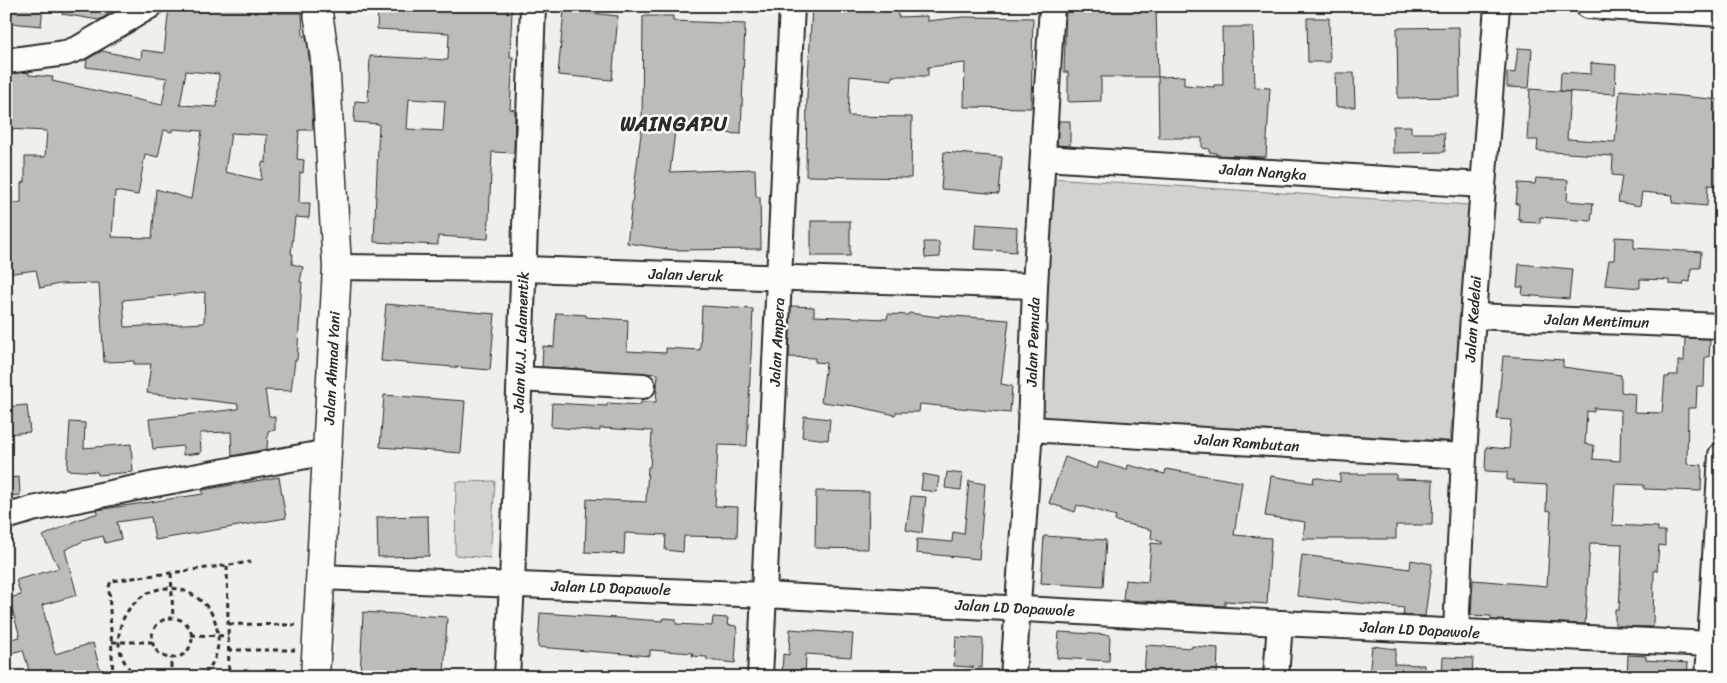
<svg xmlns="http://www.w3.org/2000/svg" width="1727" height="683" viewBox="0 0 1727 683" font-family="Sriracha,sans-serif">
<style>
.green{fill:#d3d2cf;stroke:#7f7e7d}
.building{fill:#bdbcb8;stroke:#2b2b2b;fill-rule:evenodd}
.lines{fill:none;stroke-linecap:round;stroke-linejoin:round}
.minor-casing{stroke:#2b2b2b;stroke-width:28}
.highway-casing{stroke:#2b2b2b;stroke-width:31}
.path{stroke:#2b2b2b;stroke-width:3;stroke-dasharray:5 4;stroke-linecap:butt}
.minor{stroke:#fdfcf7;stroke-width:24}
.highway{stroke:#fdfcf7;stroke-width:28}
.labels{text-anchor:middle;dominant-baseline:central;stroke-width:5;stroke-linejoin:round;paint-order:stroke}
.street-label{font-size:15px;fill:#2b2b2b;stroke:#fdfcf7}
.district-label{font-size:20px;font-weight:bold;letter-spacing:1px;fill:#2b2b2b;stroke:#fdfcf7}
</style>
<rect width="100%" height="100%" fill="#f0efeb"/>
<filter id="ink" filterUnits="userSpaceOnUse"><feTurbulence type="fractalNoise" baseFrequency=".02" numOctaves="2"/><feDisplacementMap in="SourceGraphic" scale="10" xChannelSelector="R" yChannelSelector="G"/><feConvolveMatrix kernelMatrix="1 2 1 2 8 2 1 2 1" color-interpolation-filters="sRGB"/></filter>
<g filter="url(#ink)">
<!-- green -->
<g class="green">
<path d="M1050,178L1469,205L1450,441L1040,417Z"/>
<path d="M495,481L490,558L455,555L456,482Z"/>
</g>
<!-- building -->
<g class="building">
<path d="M12,6H43L41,26L10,23Z"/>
<path d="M62,6H123L99,20L62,14Z"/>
<path d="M184,6H279L278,13H302L303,36H306L309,57L313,130H299L297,159L304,160L303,173L300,172L299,203H310L309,218L295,217L291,254H293L292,264L303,267L300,282H302L297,360H295L291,391L265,390L269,416L275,417V430L268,431L267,449L232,456L231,432L200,433L201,453L183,455V446L153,449L149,419L238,409V404L147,393L151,364H134V361L104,362L99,283L59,284L40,288L36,270L6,274V204L21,202V183L25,182V157H45L47,131L6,129L9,74L24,72L29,73V75L53,77L52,81L162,105L167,78L86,67L87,59L102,51L141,59L142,50L164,53L169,7L184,8ZM186,71L219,74L217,107L180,105ZM172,129L202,131L191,199L156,189L152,238L112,237L115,191L138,195L145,154L158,157L164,130L172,132ZM231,133L267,135L266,163L262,162L261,180L225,172ZM205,292L204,323L125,327L123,300Z"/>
<path d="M378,6L450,8V6H453L512,10L510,57H513L510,109L515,110L514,153L492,152L488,239L438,236V245L374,242L379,124L354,122L355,101L368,102L370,56L448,60L449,33L377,29ZM409,99L445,101L443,131L407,129Z"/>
<path d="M812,6H868L898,9V17L927,16V21L963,17L1033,18L1031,108L964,107L965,63L928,67V76H892V80L850,76L848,116L912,117L911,178L806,176L807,96Z"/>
<path d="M1066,7H1088L1089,10L1156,9L1158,77H1101V101L1068,102V72H1064Z"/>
<path d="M564,10L618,16L612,80L558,75Z"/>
<path d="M643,16H673V21L745,24L741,134L675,131L670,172L755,169L756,197H760L761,249L675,250L627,243L642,126Z"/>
<path d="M1307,18H1329L1330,62H1308Z"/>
<path d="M1222,27H1253L1255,87L1270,88L1266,157L1216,155V153L1209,152V149L1202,148V138H1159L1158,77L1184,76V85L1214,87V85H1223Z"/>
<path d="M1459,27L1460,97L1398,98L1397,28Z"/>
<path d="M1518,48L1532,49L1529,88L1507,87V72L1515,73Z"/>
<path d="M1591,63L1616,65L1615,94L1560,91L1561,72L1591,74Z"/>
<path d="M1335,73H1354L1355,107H1336Z"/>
<path d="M1530,89L1570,92L1567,139L1615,142L1620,90L1721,100V186L1708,185L1707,206L1672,203L1673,195L1642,192L1640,206L1618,202L1622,176L1612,175L1613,156L1537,151L1538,140H1527Z"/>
<path d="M1059,121H1070V146L1057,145Z"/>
<path d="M1393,126H1411V133H1444L1445,152L1393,153Z"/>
<path d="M944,152L1002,157L999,194L941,189Z"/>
<path d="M1536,178L1568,180L1567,201L1593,203L1591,221L1540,217V223L1520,222L1521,219H1518L1519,204H1516L1518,183L1535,184Z"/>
<rect x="811" y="221" width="39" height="35"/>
<path d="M976,224L1017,227L1016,252L974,249Z"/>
<path d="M1615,237L1634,238V248L1701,252L1700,268H1691L1690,282L1684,281L1683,285L1669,284V280L1640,279V288L1605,285L1609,260H1614Z"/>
<path d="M924,242H939L940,257L925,258Z"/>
<path d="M1519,264L1572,269L1569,299L1522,295L1523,287H1517Z"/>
<path d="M386,304L495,314L490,370L381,361Z"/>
<path d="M702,306L753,309L747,446L718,445L715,506L738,507L737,537L684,536L683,552L665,550L666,535L625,533L624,554L585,552L587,499L646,502L648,467H650L652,431L600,428V431L551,427L552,403L607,406V403L640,405L641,402H656L658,374L542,367L543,346L554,347L556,313L586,315V317L628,320L627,351L666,353V348L700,350Z"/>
<path d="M791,306L814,307V316L887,319L888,314L908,315L909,313L939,317L940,315L1009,320L1001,384L1012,386L1010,413L920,404L919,412H896L895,415L855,406L821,402L826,363L815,362V358L789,357Z"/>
<path d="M1685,338L1710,339L1709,357H1705L1704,386H1697L1696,408H1688L1687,464L1702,465L1701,491L1644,489V485L1615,484L1612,525L1658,527V531H1665V546L1659,545L1657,571L1654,570L1653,627L1615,626V610H1619L1622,544L1590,543L1585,624L1491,620V616L1471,615L1473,580L1547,586L1551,511L1546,510L1547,485L1513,483L1514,480H1507V472L1485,471L1486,447L1509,449L1511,420L1497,419L1503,356L1563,360V367L1621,375V392L1635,394L1634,412L1662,413L1665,377H1669V375H1678V361H1684ZM1594,408L1621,410L1620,461L1593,459L1594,445L1585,444L1587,411L1594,412Z"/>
<path d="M384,395L465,401L461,453L380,447Z"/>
<path d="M27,405L30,432L6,434V407Z"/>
<path d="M804,416L830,419L828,440L802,437Z"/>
<path d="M70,422L85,423L84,448L131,444L133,472L98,475L97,472L67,470Z"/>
<path d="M1065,457L1097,469L1099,462L1127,470L1128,465L1165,474L1166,469L1242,482L1234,535L1271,538L1267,604L1225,601V606L1123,600L1125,580L1148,582L1151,543L1161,544V542L1151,538L1152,530L1115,521L1116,516L1077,505L1075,512L1049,503Z"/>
<path d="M947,472L963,474L961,490L945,488Z"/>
<path d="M923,474L939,477L937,492L921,490Z"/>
<path d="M1340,474H1396V479L1433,480L1432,525H1396V539H1303L1305,522L1265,516L1271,476L1313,483L1314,477L1340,482Z"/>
<path d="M19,477L20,495L6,496V478Z"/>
<path d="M279,477L286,518L155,540L151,517L117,522L121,539L105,543L103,536L83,541L65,550L77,595L42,605L55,654L93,643L102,677H31L23,650L6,654V640L20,637L9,598L21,595L16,580L59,568L43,536L77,520L98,513L97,510L203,494L202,490Z"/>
<path d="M969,481L985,484L979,559L916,553L917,539L952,542L953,532L964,534Z"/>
<path d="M816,491L869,492L868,549L815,548Z"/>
<path d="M911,496L926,497L922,533L906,530Z"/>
<path d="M428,516L429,556L378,557L377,517Z"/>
<path d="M1044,536L1106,540L1103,587L1041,583Z"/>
<path d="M1302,555L1410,569L1411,560L1432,564L1425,616L1403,615L1404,608L1297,596Z"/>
<path d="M363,612L447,617L444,677H360Z"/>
<path d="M540,613L663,621V618L676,619V624L712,626L713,617L728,618L727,625L736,626L737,631L735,663L707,660V657L692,656L693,653L650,650V656L538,647Z"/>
<path d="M790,629L853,634L851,657L806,654L805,677H782L783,654L789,655Z"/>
<path d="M1059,632L1110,635L1109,661L1057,658Z"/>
<path d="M956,637L983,639L982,668L954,666Z"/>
<path d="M1146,645L1192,648V646L1218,648L1217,677H1144Z"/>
<path d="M1372,646L1396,649L1394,664L1424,665V677H1369Z"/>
<path d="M1628,655L1646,656V660L1688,663L1687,677H1627Z"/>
<path d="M1443,657L1473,658L1472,677H1442Z"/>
</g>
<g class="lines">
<defs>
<g id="minor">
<path d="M1588,6L1721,14"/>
<path d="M6,61L66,53L79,48L150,6"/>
<path d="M1043,158L1483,185"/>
<path d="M337,267L524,269L1035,286"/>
<path d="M1473,316L1721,326"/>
<path d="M519,379L643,386"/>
<path d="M1030,429L1464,456"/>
<path d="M6,517L32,509L150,485L328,452"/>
<path d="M321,577L765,595L1280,623L1710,644"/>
<path d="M1456,632L1464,456L1473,316L1497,6"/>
<path d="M507,677L512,584L533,6"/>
<path d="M760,677L792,6"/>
<path d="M1013,677L1030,429L1035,286L1052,6"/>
<path d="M1276,677L1280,623"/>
<path d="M1708,677L1721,455"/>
</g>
<path id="highway" d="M315,677L337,267L325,59L317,6"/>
</defs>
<!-- minor casing -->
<use href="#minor" class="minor-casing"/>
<!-- highway casing -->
<use href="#highway" class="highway-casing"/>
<!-- path -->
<g class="path">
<path d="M227,566L229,677"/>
<path d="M171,573L173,618"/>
<circle cx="172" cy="638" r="20"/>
<path d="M229,624L296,625"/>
<path d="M191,635L228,636"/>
<path d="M112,642H152"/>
<path d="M228,650H295"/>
<path d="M113,677L109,587L111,581L251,562"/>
<path d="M137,677C87,633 150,559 200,600C209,607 215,617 217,629C221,647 215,665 201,677"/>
<path d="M171,677V658"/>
</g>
<!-- minor -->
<use href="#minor" class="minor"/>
<!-- highway -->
<use href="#highway" class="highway"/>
</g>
</g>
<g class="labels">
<!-- street labels -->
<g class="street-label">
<text transform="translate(1263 172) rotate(4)">Jalan Nangka</text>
<text transform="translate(686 275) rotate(2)">Jalan Jeruk</text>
<text transform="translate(1473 319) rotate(-86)">Jalan Kedelai</text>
<text transform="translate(1597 321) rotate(2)">Jalan Mentimun</text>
<text transform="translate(521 342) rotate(-88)">Jalan W.J. Lalamentik</text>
<text transform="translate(777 342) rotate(-87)">Jalan Ampera</text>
<text transform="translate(1033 342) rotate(-88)">Jalan Pemuda</text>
<text transform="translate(332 368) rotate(-87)">Jalan Ahmad Yani</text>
<text transform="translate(1247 443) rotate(4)">Jalan Rambutan</text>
<text transform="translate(611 588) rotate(2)">Jalan LD Dapawole</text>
<text transform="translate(1015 608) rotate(3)">Jalan LD Dapawole</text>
<text transform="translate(1420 630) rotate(3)">Jalan LD Dapawole</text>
</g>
<!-- district labels -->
<g class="district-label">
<text x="674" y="124">WAINGAPU</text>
</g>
</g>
<!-- margin -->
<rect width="1727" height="683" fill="none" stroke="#fdfcf7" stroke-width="25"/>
<rect x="12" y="12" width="1702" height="658" fill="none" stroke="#2b2b2b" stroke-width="2" filter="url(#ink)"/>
</svg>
